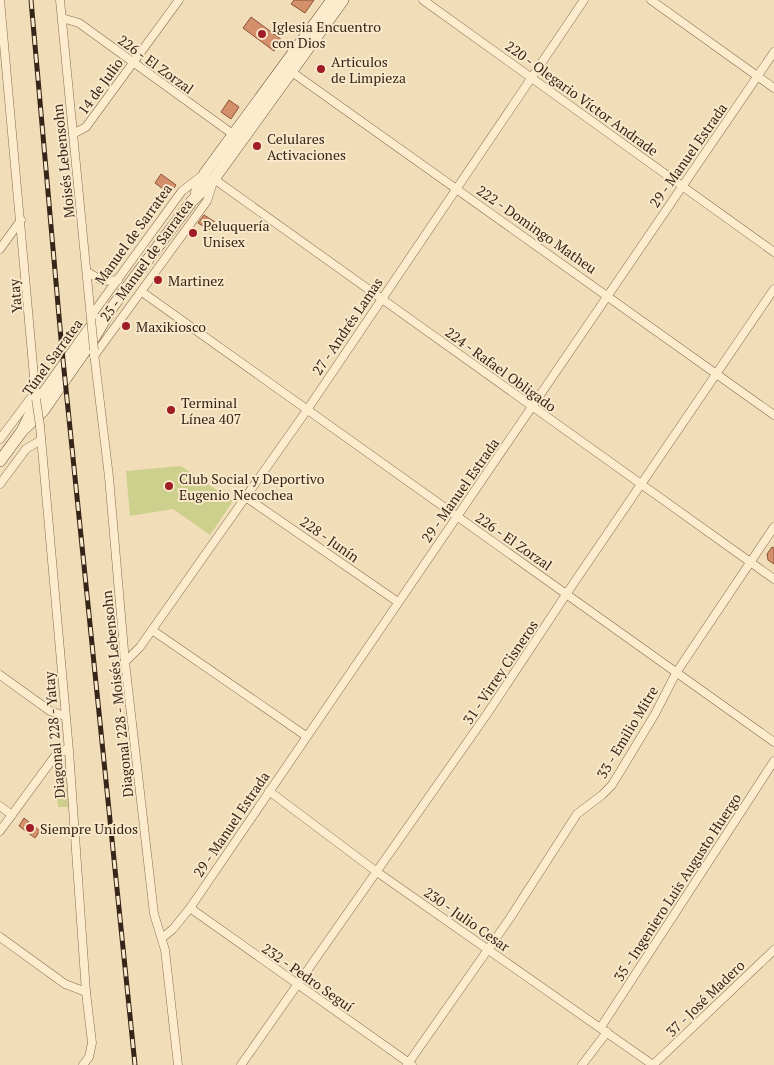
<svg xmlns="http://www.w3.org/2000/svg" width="774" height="1065" viewBox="0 0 774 1065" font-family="'PT Serif',serif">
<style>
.green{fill:#cdd08c}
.building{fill:#d4906b;stroke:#8b5236}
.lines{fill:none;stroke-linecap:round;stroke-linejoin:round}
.minor-casing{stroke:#8a6c52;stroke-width:9}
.secondary-casing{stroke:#6b4d36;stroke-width:12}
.minor{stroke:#fcebcc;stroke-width:8}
.secondary{stroke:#fcebcc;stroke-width:11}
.rail-casing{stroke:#372519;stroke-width:5}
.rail{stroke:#f9e8c9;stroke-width:3;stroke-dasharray:9;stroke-linecap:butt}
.minor-bridge-casing{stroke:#8a6c52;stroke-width:9;stroke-linecap:butt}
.minor-bridge{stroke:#fcebcc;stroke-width:8}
.poi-dot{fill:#9e1d26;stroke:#f9e8c9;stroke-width:2}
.labels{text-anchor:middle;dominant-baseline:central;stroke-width:4;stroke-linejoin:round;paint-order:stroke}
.poi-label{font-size:14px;fill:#372519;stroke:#f9e8c9;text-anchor:start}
.street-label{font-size:14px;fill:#372519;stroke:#f9e8c9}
</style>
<rect width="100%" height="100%" fill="#f2ddb9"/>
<!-- green -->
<g class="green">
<path d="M181,466L233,501L210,535L173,509L130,516L126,471Z"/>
<path d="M65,771L69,807H58L55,779Z"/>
</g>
<!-- building -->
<g class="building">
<path d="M294,0H314L305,13L291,4Z"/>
<path d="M251,17L282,40L274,51L243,28Z"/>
<path d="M229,100L239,107L231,119L221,112Z"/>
<path d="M161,174L176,185L170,194L155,183Z"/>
<path d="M204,215L215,222L209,230L198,223Z"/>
<path d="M772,547L774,548V564L768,560L767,554Z"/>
<path d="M24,818L40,831L35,838L19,826Z"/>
</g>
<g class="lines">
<defs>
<g id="minor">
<path d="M0,0L36,399"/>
<path d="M60,0L91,319"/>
<path d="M423,0L774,252"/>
<path d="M651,0L774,88"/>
<path d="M62,18L79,23L234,135"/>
<path d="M289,70L774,415"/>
<path d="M73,134L86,127L179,0"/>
<path d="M0,249L21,220"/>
<path d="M87,272L103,281L118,280"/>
<path d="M142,292L774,742"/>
<path d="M91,316L182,191L203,175"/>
<path d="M94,353L109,477L125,662L154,914L165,950L178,1065"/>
<path d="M94,356L207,201L214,179L774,579"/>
<path d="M40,426L69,751L86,992L92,1043L89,1057L83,1065"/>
<path d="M0,439L36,391"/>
<path d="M0,484L26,449L41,440"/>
<path d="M247,498L398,602"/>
<path d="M152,630L306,736"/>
<path d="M125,662L140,647L307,410L584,0"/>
<path d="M0,675L50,711L65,716"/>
<path d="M269,791L377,872L653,1065"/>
<path d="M0,806L12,815"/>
<path d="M0,831L55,756L68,748"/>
<path d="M190,908L412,1065"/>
<path d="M0,937L65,984L86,992"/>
<path d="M162,938L173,929L190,908L774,52"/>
<path d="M601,1027L774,761"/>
<path d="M241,1065L487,714L567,593L774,289"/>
<path d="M407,1065L510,918L577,814L602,795L612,785L655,714L676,673L774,527"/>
<path d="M582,1065L607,1032"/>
<path d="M653,1065L774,950"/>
</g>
<g id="secondary">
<path d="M196,193L205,173L332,0"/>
<path d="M22,431L43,411L94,338L113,306L192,201L214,179L343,0"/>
<path d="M0,461L22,431L33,408L90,328L99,319"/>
</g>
</defs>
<!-- minor casing -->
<use href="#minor" class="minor-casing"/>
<!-- secondary casing -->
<use href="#secondary" class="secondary-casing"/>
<!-- minor -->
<use href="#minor" class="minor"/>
<!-- secondary -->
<use href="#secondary" class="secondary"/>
<defs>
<path id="rail" d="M31,0L62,350L135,1065"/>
</defs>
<!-- rail casing -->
<use href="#rail" class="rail-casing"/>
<!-- rail -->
<use href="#rail" class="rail"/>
<defs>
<g id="minor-bridge">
<path d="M91,319L94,350"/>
<path d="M36,399L40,426"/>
</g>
</defs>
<!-- minor-bridge casing -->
<use href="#minor-bridge" class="minor-bridge-casing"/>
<!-- minor-bridge -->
<use href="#minor-bridge" class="minor-bridge"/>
</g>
<!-- markers -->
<g class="poi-dot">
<circle cx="262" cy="34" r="5"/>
<circle cx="321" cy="69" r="5"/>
<circle cx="257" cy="146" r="5"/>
<circle cx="193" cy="233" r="5"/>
<circle cx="158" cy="280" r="5"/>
<circle cx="126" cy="326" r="5"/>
<circle cx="171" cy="410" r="5"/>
<circle cx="169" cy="486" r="5"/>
<circle cx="30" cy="828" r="5"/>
</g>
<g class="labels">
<!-- poi labels -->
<g class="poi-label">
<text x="272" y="26">Iglesia Encuentro<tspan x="272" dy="16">con Dios</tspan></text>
<text x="331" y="61">Articulos<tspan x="331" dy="16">de Limpieza</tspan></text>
<text x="267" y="138">Celulares<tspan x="267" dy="16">Activaciones</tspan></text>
<text x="203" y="225">Peluquería<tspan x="203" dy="16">Unisex</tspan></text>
<text x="168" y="280">Martinez</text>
<text x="136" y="326">Maxikiosco</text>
<text x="181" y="402">Terminal<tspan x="181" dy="16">Línea 407</tspan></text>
<text x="179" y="478">Club Social y Deportivo<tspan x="179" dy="16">Eugenio Necochea</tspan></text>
<text x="40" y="828">Siempre Unidos</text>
</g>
<!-- street labels -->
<g class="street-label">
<text transform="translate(156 64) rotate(36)">226 - El Zorzal</text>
<text transform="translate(100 86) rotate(-54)">14 de Julio</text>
<text transform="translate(582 98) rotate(36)">220 - Olegario Víctor Andrade</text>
<text transform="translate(688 155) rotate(-55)">29 - Manuel Estrada</text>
<text transform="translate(63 161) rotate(-96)">Moisés Lebensohn</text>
<text transform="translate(537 229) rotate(35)">222 - Domingo Matheu</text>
<text transform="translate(133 234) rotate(-54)">Manuel de Sarratea</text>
<text transform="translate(146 260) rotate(-54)">25 - Manuel de Sarratea</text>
<text transform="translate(15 296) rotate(-95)">Yatay</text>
<text transform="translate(347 326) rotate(-56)">27 - Andrés Lamas</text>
<text transform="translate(52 357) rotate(-54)">Túnel Sarratea</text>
<text transform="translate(501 369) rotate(36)">224 - Rafael Obligado</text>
<text transform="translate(460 490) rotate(-55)">29 - Manuel Estrada</text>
<text transform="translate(330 539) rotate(35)">228 - Junín</text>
<text transform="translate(514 541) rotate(35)">226 - El Zorzal</text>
<text transform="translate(500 672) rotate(-56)">31 - Virrey Cisneros</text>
<text transform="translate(117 694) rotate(-96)">Diagonal 228 - Moisés Lebensohn</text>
<text transform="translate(627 732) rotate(-59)">33 - Emilio Mitre</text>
<text transform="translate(54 735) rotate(-95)">Diagonal 228 - Yatay</text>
<text transform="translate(231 824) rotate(-56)">29 - Manuel Estrada</text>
<text transform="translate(677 887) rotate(-57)">35 - Ingeniero Luis Augusto Huergo</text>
<text transform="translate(467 919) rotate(35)">230 - Julio Cesar</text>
<text transform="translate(308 977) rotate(35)">232 - Pedro Seguí</text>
<text transform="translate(705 998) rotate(-44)">37 - José Madero</text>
</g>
</g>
</svg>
